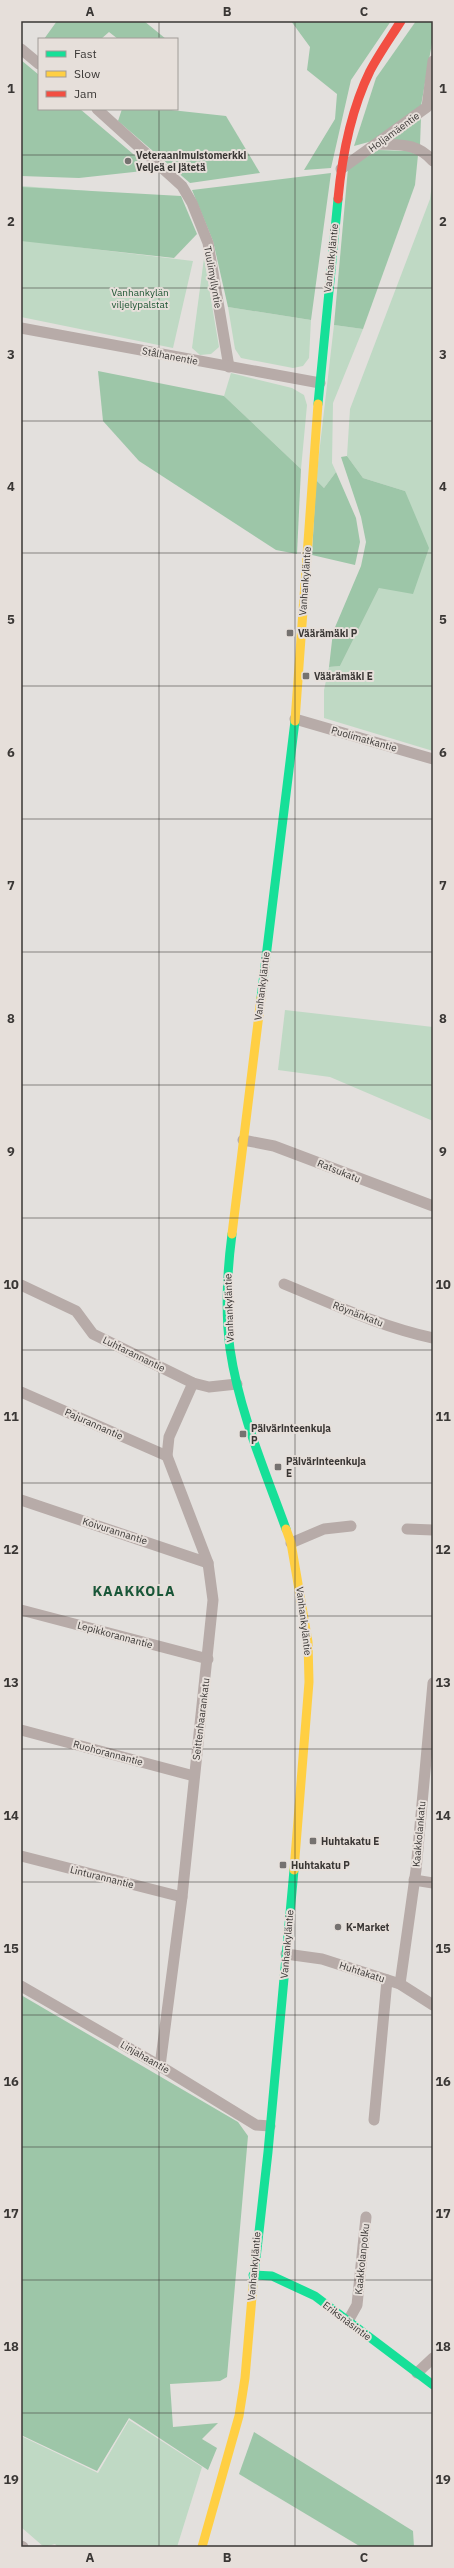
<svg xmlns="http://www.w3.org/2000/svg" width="454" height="2568" viewBox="0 0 454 2568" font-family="'IBM Plex Sans',sans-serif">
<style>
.green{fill:#bfd9c4}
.forest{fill:#9dc6a8}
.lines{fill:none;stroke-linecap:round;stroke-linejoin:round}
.street{stroke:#b7aba8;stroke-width:11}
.fast{stroke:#16e098;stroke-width:9}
.slow{stroke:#ffcf43;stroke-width:9}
.jam{stroke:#f24e42;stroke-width:9}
.grid{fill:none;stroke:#3a3735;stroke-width:1;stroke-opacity:0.55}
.poi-dot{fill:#757270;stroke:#e6dfda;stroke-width:1.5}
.labels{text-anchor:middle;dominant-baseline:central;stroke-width:4;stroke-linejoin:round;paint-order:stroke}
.street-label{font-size:10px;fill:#3a3735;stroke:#e6dfda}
.poi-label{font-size:10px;font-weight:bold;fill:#3a3735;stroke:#e6dfda;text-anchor:start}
.park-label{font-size:10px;fill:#1d5532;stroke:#e6dfda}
.district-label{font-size:14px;font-weight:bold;letter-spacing:1px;fill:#195638;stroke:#e6dfda}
.neatline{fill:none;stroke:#3a3735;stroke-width:1.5}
.grid-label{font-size:13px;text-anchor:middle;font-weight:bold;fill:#3a3735}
</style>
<rect width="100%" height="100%" fill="#e3e0dd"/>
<!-- green -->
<g class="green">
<path d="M433,177V751L324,718V690L329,667L340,666L379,588L405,491L363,478L347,456L350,409L430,199Z"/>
<path d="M21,186L90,191L68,246L193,261L173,348L21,317Z"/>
<path d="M204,258L219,347L211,354L200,355L192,348Z"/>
<path d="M228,307L311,320L309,358L303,366L293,368L241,358L235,349Z"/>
<path d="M334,325L363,329L333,403L332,463L336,472L324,488L316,480Z"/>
<path d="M231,373L292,388L304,395L307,405L301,469L224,396Z"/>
<path d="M285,1010L433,1027V1121L330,1077L278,1070Z"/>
<path d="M129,2420L202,2467L177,2547H58L55,2544L44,2547L21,2527V2436L98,2473Z"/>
</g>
<!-- forest -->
<g class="forest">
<path d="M57,21H144L166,39H118L109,32L101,39H44Z"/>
<path d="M291,21H391L351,80L331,168L304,170L335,119L337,94L307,70L310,47Z"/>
<path d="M416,21H433V37L421,106L376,140L354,146L376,78Z"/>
<path d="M21,60L39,75V109H80L152,170L79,178L21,176Z"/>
<path d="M122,109H162L226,116L260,173L190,183L118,121Z"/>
<path d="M421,118L420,145L389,141Z"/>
<path d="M378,150L408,151L418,155L415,185L363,329L334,325L348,168Z"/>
<path d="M331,173L311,320L228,307L213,241L192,190Z"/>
<path d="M21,187L181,196L197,234L174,258L21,241Z"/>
<path d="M98,371L224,396L301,469L297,554L276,550L139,461L103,421Z"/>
<path d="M347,456L363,478L405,491L429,548L413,594L379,588L340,666L329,667L333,632L361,566L366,542L361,517L341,457Z"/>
<path d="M336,472L356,518L360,542L355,565L312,555L316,480L324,488Z"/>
<path d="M21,1995L238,2122L248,2136L227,2377L220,2381L170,2384L173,2427L218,2423L202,2439L217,2448L208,2470L129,2418L97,2471L21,2435Z"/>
<path d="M254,2432L413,2531L414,2547H361L239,2474Z"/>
</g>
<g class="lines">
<!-- street -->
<g class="street">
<path d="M21,49L39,64"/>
<path d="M97,109L182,186L192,203L208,243L229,367"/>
<path d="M378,144C401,145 417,143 433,161"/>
<path d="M341,169L427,107L433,61"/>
<path d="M21,328L320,383"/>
<path d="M295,719L433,759"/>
<path d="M243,1140L274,1146L433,1206"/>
<path d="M284,1284C333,1304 381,1327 433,1338"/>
<path d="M21,1285L76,1311L93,1334L193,1383L209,1387L237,1384"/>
<path d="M21,1392L167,1456"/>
<path d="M21,1500L208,1563"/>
<path d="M407,1529L433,1530"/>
<path d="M291,1543L324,1529L351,1526"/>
<path d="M21,1610L208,1659"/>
<path d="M21,1730L194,1776"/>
<path d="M21,1856L182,1897"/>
<path d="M414,1880L433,1883"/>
<path d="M286,1954L322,1959L400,1984L433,2005"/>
<path d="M400,1984L416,1870L433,1683"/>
<path d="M21,1986L160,2066L256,2125L270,2126"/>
<path d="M160,2066L182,1897L213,1600L208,1563L167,1456L169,1437L193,1383"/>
<path d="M374,2120L387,1980"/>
<path d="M348,2321L357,2305L366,2217"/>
<path d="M417,2373L433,2358"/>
<path d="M21,2546L23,2547"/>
</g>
<!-- fast -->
<g class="fast">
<path d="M318,404L338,199"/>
<path d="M261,998L295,721"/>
<path d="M232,1234C227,1272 225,1311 230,1349C239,1411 265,1471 286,1529"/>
<path d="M253,2275L272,2276L315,2296L433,2385"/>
<path d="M253,2285L268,2152L294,1870"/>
</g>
<!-- slow -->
<g class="slow">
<path d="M295,721L318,404"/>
<path d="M232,1234L261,998"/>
<path d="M286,1529L291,1543L308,1642L309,1682L294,1870"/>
<path d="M202,2547L239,2416L245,2378L253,2285"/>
</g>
<!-- jam -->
<path class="jam" d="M338,199C342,156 351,110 370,71C379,54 391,37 401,21"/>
</g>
<!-- grid -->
<path class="grid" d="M159,21V39M295,21V2547M159,109V2547M21,155H433M21,288H433M21,421H433M21,553H433M21,686H433M21,819H433M21,952H433M21,1085H433M21,1218H433M21,1350H433M21,1483H433M21,1616H433M21,1749H433M21,1882H433M21,2015H433M21,2147H433M21,2280H433M21,2413H433"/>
<!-- markers -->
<g class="poi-dot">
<circle cx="128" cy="161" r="4"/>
<rect x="286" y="629" width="8" height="8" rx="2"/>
<rect x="302" y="672" width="8" height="8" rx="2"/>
<rect x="239" y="1430" width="8" height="8" rx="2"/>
<rect x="274" y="1463" width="8" height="8" rx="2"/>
<rect x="309" y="1837" width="8" height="8" rx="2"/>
<rect x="279" y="1861" width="8" height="8" rx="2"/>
<circle cx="338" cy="1927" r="4"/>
</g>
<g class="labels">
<!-- street labels -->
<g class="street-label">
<text transform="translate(394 132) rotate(-36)">Holjamäentie</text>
<text transform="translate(331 258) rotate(-84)">Vanhankyläntie</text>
<text transform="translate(213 277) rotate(80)">Tuulimyllyntie</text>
<text transform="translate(170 356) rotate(11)">Stålhanentie</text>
<text transform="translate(305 581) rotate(-86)">Vanhankyläntie</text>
<text transform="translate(364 739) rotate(16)">Puolimatkantie</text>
<text transform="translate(262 986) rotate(-83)">Vanhankyläntie</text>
<text transform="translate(339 1171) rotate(22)">Ratsukatu</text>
<text transform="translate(229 1308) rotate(-92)">Vanhankyläntie</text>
<text transform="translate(358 1314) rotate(21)">Röynänkatu</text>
<text transform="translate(134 1354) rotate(26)">Luhtarannantie</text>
<text transform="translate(94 1424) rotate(24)">Pajurannantie</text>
<text transform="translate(115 1531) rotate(18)">Koivurannantie</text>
<text transform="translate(304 1621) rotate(83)">Vanhankyläntie</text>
<text transform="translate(115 1635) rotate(15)">Lepikkorannantie</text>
<text transform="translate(201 1719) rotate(-83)">Seittenhaarankatu</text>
<text transform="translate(108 1753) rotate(15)">Ruohorannantie</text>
<text transform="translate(419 1834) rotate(-85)">Kaakkolankatu</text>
<text transform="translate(102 1877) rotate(14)">Linturannantie</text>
<text transform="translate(287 1944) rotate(-85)">Vanhankyläntie</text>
<text transform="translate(362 1972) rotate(18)">Huhtakatu</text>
<text transform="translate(145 2057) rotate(30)">Linjahaantie</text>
<text transform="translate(362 2259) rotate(-84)">Kaakkolanpolku</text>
<text transform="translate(254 2266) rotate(-85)">Vanhankyläntie</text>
<text transform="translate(347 2321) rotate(37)">Eriksnäsintie</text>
</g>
<!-- poi labels -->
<g class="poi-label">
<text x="136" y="155">Veteraanimuistomerkki<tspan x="136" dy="12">Veljeä ei jätetä</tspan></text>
<text x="298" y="633">Väärämäki P</text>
<text x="314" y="676">Väärämäki E</text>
<text x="251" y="1428">Päivärinteenkuja<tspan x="251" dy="12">P</tspan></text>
<text x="286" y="1461">Päivärinteenkuja<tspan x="286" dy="12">E</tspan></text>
<text x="321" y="1841">Huhtakatu E</text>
<text x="291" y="1865">Huhtakatu P</text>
<text x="346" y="1927">K-Market</text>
</g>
<!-- park labels -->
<g class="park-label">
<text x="140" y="292">Vanhankylän<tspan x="140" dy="12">viljelypalstat</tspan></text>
</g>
<!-- district labels -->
<g class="district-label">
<text x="134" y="1591">KAAKKOLA</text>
</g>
</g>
<!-- border -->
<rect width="454" height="2568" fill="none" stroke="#e6dfda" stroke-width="44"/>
<!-- legend -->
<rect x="38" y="38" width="140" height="72" fill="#e6dfda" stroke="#a19c98"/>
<rect x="46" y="51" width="20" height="6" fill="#16e098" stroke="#a19c98"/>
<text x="74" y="58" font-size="12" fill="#3a3735">Fast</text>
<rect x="46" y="71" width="20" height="6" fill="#ffcf43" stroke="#a19c98"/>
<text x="74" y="78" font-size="12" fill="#3a3735">Slow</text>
<rect x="46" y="91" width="20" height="6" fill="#f24e42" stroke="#a19c98"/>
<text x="74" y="98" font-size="12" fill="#3a3735">Jam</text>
<rect x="22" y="22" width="410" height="2524" class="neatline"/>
<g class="grid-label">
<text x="90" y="16">A</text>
<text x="227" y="16">B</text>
<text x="364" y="16">C</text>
<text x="11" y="93">1</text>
<text x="443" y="93">1</text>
<text x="11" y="226">2</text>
<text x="443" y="226">2</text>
<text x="11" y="359">3</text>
<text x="443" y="359">3</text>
<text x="11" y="491">4</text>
<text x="443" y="491">4</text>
<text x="11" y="624">5</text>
<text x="443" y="624">5</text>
<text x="11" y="757">6</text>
<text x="443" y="757">6</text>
<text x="11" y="890">7</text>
<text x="443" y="890">7</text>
<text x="11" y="1023">8</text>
<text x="443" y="1023">8</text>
<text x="11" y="1156">9</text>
<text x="443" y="1156">9</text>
<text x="11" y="1289">10</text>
<text x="443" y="1289">10</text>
<text x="11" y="1421">11</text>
<text x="443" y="1421">11</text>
<text x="11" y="1554">12</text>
<text x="443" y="1554">12</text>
<text x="11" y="1687">13</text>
<text x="443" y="1687">13</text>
<text x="11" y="1820">14</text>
<text x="443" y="1820">14</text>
<text x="11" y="1953">15</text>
<text x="443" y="1953">15</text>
<text x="11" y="2086">16</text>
<text x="443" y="2086">16</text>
<text x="11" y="2218">17</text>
<text x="443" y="2218">17</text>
<text x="11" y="2351">18</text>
<text x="443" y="2351">18</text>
<text x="11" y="2484">19</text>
<text x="443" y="2484">19</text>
<text x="90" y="2562">A</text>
<text x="227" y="2562">B</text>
<text x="364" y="2562">C</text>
</g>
</svg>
